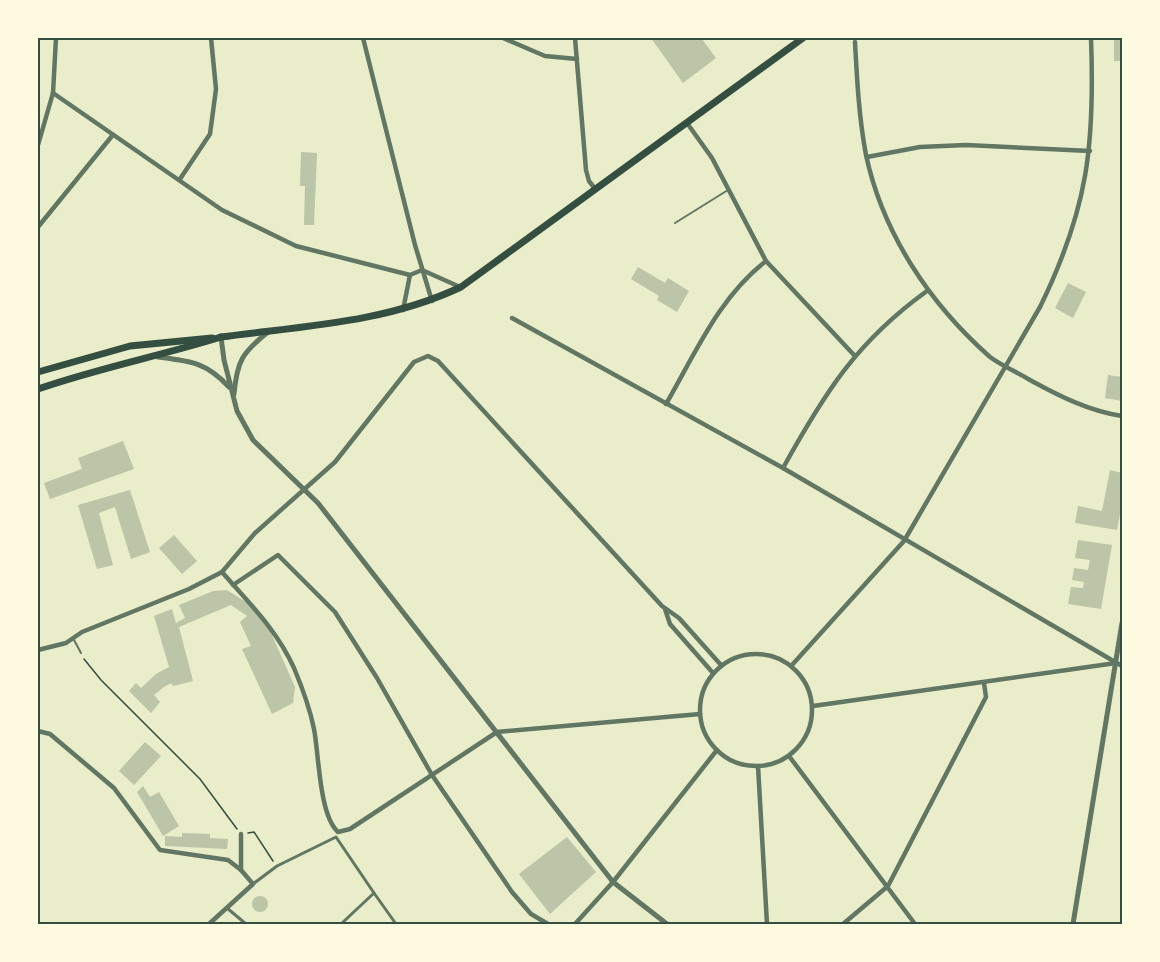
<svg xmlns="http://www.w3.org/2000/svg" width="1160" height="962" viewBox="0 0 1160 962" font-family="Barlow,sans-serif">
<style>
.building{fill:#bcc5a7}
.lines{fill:none;stroke-linecap:round;stroke-linejoin:round}
.path{stroke:#344e41;stroke-width:1.5}
.service{stroke:#617663;stroke-width:2}
.pedestrian{stroke:#617663;stroke-width:3}
.minor{stroke:#617663;stroke-width:4.5}
.tertiary{stroke:#617663;stroke-width:5}
.primary{stroke:#344e41;stroke-width:7}
.trunk{stroke:#344e41;stroke-width:7}
.neatline{fill:none;stroke:#344e41;stroke-width:2}
</style>
<rect width="100%" height="100%" fill="#e9edc9"/>
<!-- building -->
<g class="building">
<path d="M651,38H704L702,39L716,58L683,83Z"/>
<rect x="1114" y="38" width="8" height="23"/>
<path d="M301,152L317,153L314,225H304L305,186H300Z"/>
<path d="M638,267L665,283L668,278L689,291L677,312L657,300L659,296L631,279Z"/>
<path d="M1068,283L1086,292L1073,318L1055,308Z"/>
<path d="M1108,375L1122,377V401L1105,398Z"/>
<path d="M123,441L134,469L50,499L44,483L82,469L78,458Z"/>
<path d="M1110,470L1122,473V503L1117,530L1075,523L1078,506L1102,511Z"/>
<path d="M130,490L150,552L131,559L115,507L99,513L113,565L97,569L78,505Z"/>
<path d="M174,535L197,561L182,574L159,548Z"/>
<path d="M1078,540L1112,545L1101,609L1068,604L1071,587L1083,588L1084,582L1072,580L1074,568L1088,570L1090,560L1075,558Z"/>
<path d="M227,590L249,604L268,626L295,687L293,703L272,714L242,649L251,646L240,622L247,616L231,605L179,627L193,681L173,686L171,683L164,687L154,695L160,702L151,713L129,691L136,683L141,688L156,674L169,667L154,616L172,609L176,623L185,618L179,605L213,591Z"/>
<path d="M145,742L161,756L134,785L119,771Z"/>
<path d="M143,786L150,797L159,792L179,826L163,836L137,792Z"/>
<path d="M182,833L210,834V838L228,839L227,849L165,846V836L182,837Z"/>
<path d="M567,837L596,872L550,914L519,874Z"/>
<circle cx="260" cy="904" r="8"/>
</g>
<g class="lines">
<!-- path -->
<g class="path">
<path d="M84,659L101,680L200,779L237,829"/>
<path d="M248,833L254,832L273,861"/>
</g>
<!-- service -->
<g class="service">
<path d="M675,223L728,190"/>
<path d="M74,640L81,653"/>
</g>
<!-- pedestrian -->
<g class="pedestrian">
<path d="M253,884L277,866L336,837L374,893L341,924"/>
<path d="M374,893L396,924"/>
<path d="M227,908L246,924"/>
</g>
<!-- minor -->
<g class="minor">
<path d="M363,38L415,245L432,301"/>
<path d="M503,38L545,56L577,59"/>
<path d="M575,38L586,170L589,181L596,190"/>
<path d="M855,42C857,80 859,118 866,155C883,234 930,304 990,357C1002,366 1017,372 1030,380C1059,396 1089,411 1122,416"/>
<path d="M53,93L222,210L296,246L410,275L422,270"/>
<path d="M687,123L712,158L766,261L854,355"/>
<path d="M38,145L53,93L56,38"/>
<path d="M867,157L920,147L966,145L1090,151"/>
<path d="M180,179L210,134L216,89L211,38"/>
<path d="M38,227L112,136"/>
<path d="M422,270L460,287"/>
<path d="M403,310L410,275"/>
<path d="M512,318L783,468L1122,666"/>
<path d="M666,404C695,354 719,297 766,261"/>
<path d="M783,468C824,394 856,342 927,291"/>
<path d="M222,572C249,603 277,630 294,668C302,687 310,709 314,729C319,754 319,815 338,832L350,829L497,732L700,714"/>
<path d="M233,585L278,555L335,612L377,678L432,775L512,892L531,914L548,924"/>
<path d="M665,609L670,624L713,673"/>
<path d="M38,650L66,643L82,632L189,589L222,572L255,533L335,462L414,362L428,356L438,361L662,606L679,618L721,665"/>
<circle cx="756" cy="710" r="56"/>
<path d="M792,665L904,541L1040,307C1088,209 1095,145 1091,38"/>
<path d="M813,706L1116,663"/>
<path d="M38,731L50,734L114,788L160,850L228,860L241,870"/>
<path d="M789,756L915,924"/>
<path d="M758,766L767,924"/>
<path d="M209,924L253,884L241,870V834"/>
<path d="M575,924L613,882L717,750"/>
<path d="M843,924L888,886L986,697L984,683"/>
</g>
<!-- tertiary -->
<g class="tertiary">
<path d="M221,337L224,360L237,411L253,440L318,503L613,882L667,924"/>
<path d="M158,357C190,361 206,362 229,387"/>
<path d="M234,394C237,361 242,353 268,332"/>
<path d="M1073,924L1122,623"/>
</g>
<!-- primary -->
<path class="primary" d="M221,337C303,326 385,323 461,287L803,38"/>
<!-- trunk -->
<g class="trunk">
<path d="M38,372L130,346L212,338"/>
<path d="M38,389C98,368 160,356 221,337"/>
</g>
</g>
<!-- border -->
<rect width="1160" height="962" fill="none" stroke="#fefae0" stroke-width="78"/>
<rect x="39" y="39" width="1082" height="884" class="neatline"/>
</svg>
